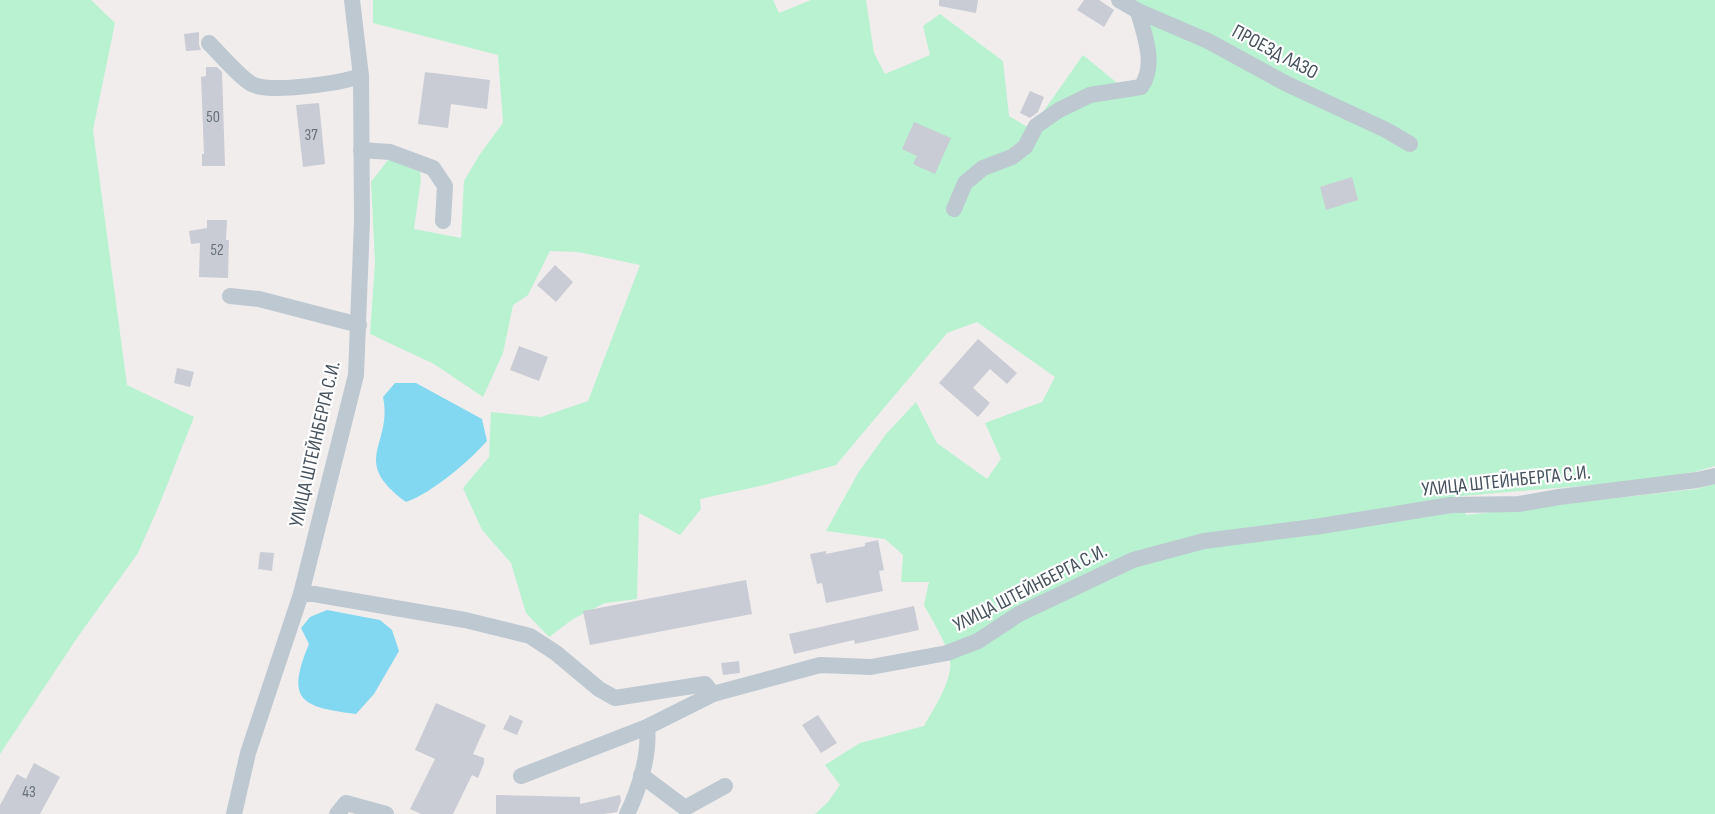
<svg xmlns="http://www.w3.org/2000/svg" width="1715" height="814" viewBox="0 0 1715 814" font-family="'Sofia Sans Condensed',sans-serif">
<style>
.green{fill:#b8f2d0}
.water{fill:#82d8f1}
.building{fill:#c9ccd4}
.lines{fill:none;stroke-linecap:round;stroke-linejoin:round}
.minor{stroke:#bdc8d1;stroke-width:16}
.labels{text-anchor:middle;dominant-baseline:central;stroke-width:4.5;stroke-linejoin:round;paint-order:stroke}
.number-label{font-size:16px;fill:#66707a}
.street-label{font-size:20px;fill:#45515c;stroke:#fff}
</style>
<rect width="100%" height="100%" fill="#f1eded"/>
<!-- green -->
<g class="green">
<path d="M0,0H91L115,23L93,130L127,385L194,417L160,503L138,553L77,638L0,754Z"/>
<path d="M373,0H773L779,13L811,0H866L874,53L885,74L930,55L923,26L940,14L1003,61L1009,116L1031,129L1083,55L1122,87L1140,82L1144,72L1140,6L1136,0H1715V466L1694,472L1627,482L1461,496L1466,515L1696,489L1715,484V814H815L828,802L840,785L825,765L860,743L924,726C933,710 953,680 950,661C948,645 932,620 924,605L929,582H901L903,555L885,539L826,531L858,473L886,434L916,402L937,443L987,479L1001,459L985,423L1042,402L1055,377L977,322L947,333L836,465L768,484L700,499L701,509L680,535L639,513L637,599L605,603L573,619L549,637L526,613L511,563L482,530L463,488L489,457L491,412L541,417L588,401L640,265L578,252L550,251L528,295L513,305L503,353L483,397L434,364L370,334L375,263L371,182L388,160L419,166L421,179L414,229L461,238L464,181L480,154L503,123L498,55L373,23Z"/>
</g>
<!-- water -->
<g class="water">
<path d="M395,383H416L482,419L487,441C468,462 432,493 406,502C349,460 393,446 383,397Z"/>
<path d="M327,610L380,620L392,630L399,651L374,694L356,714C302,707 285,701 309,644L301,628L310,617Z"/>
</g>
<!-- building -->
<g class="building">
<path d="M939,0H978L976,13L939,6Z"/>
<path d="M1084,0H1099L1114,10L1104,27L1077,10Z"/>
<path d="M199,32V45L201,50L186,51L184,34Z"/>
<path d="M206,67H217L222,72L225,166H202V154H204L201,77L206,76Z"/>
<path d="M425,72L490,80L487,109L451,104L448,128L418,124Z"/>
<path d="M1030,91L1044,97L1038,112L1030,118L1020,113Z"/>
<path d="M319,103L325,164L303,167L296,105Z"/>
<path d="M914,122L951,138L935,174L913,164L917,156L902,149Z"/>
<path d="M1352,177L1358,200L1326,210L1320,187Z"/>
<path d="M207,220H227L226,240H229L228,278L199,277L200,243L191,244L189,231L207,228Z"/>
<path d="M555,265L573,282L556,302L537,285Z"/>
<path d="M978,339L1017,373L1007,384L990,369L973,388L990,403L978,417L939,383Z"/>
<path d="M519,346L548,357L539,381L510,370Z"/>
<path d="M177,368L194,372L190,387L174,383Z"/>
<path d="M878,540L884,570L879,571L883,591L826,603L822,583L817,584L810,554L826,551V554L865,546V543Z"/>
<path d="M260,552L274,553L272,571L258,569Z"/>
<path d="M746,580L752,614L590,645L583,611Z"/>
<path d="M914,606L919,630L855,644L854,640L794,654L789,634Z"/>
<path d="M739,661L740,673L723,675L721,663Z"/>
<path d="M436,703L486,725L473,754L484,758V763L478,778L472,775L453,814H421L410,809L435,759L415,750Z"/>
<path d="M510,715L523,721L517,735L503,729Z"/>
<path d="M818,715L837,743L821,753L802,725Z"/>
<path d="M34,763L60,777L40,814H0V805L17,774L26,779Z"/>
<path d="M496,795L580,797V804L620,795L621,801L617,812L603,814H496Z"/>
</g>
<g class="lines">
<!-- minor -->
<g class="minor">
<path d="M1119,0L1138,11L1208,41L1285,83L1386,130L1410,144"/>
<path d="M209,43C219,53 243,81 254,85C275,93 340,83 361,76"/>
<path d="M361,150L390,152L433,168L445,186L443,221"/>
<path d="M954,209L965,183L983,168L1012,157L1025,147L1036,126L1059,110L1090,95L1141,87C1157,64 1144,35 1138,11"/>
<path d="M230,296L259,299L359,325"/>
<path d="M301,594H314L465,620L530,636L556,653L599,689L615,698L705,684L713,694"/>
<path d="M641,775L685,808L725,786"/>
<path d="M521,776L647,727L713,694L820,665L871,667L947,653L978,641L1019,614L1133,560L1204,541L1321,526L1451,505L1519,504L1559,497L1697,480L1715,476"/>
<path d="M234,814L248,753L301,594L356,375L362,221L361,76L352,0"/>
<path d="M337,814L346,803L386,814"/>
<path d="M627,814C639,790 650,754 647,727"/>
</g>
</g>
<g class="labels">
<!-- number labels -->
<g class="number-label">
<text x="213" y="117">50</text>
<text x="311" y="135">37</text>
<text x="217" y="250">52</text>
<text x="29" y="792">43</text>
</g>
<!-- street labels -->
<g class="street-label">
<text transform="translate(1275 52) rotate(28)">ПРОЕЗД ЛАЗО</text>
<text transform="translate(315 444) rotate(-77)">УЛИЦА ШТЕЙНБЕРГА С.И.</text>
<text transform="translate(1506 481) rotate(-6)">УЛИЦА ШТЕЙНБЕРГА С.И.</text>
<text transform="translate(1030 588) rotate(-27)">УЛИЦА ШТЕЙНБЕРГА С.И.</text>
</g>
</g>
</svg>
